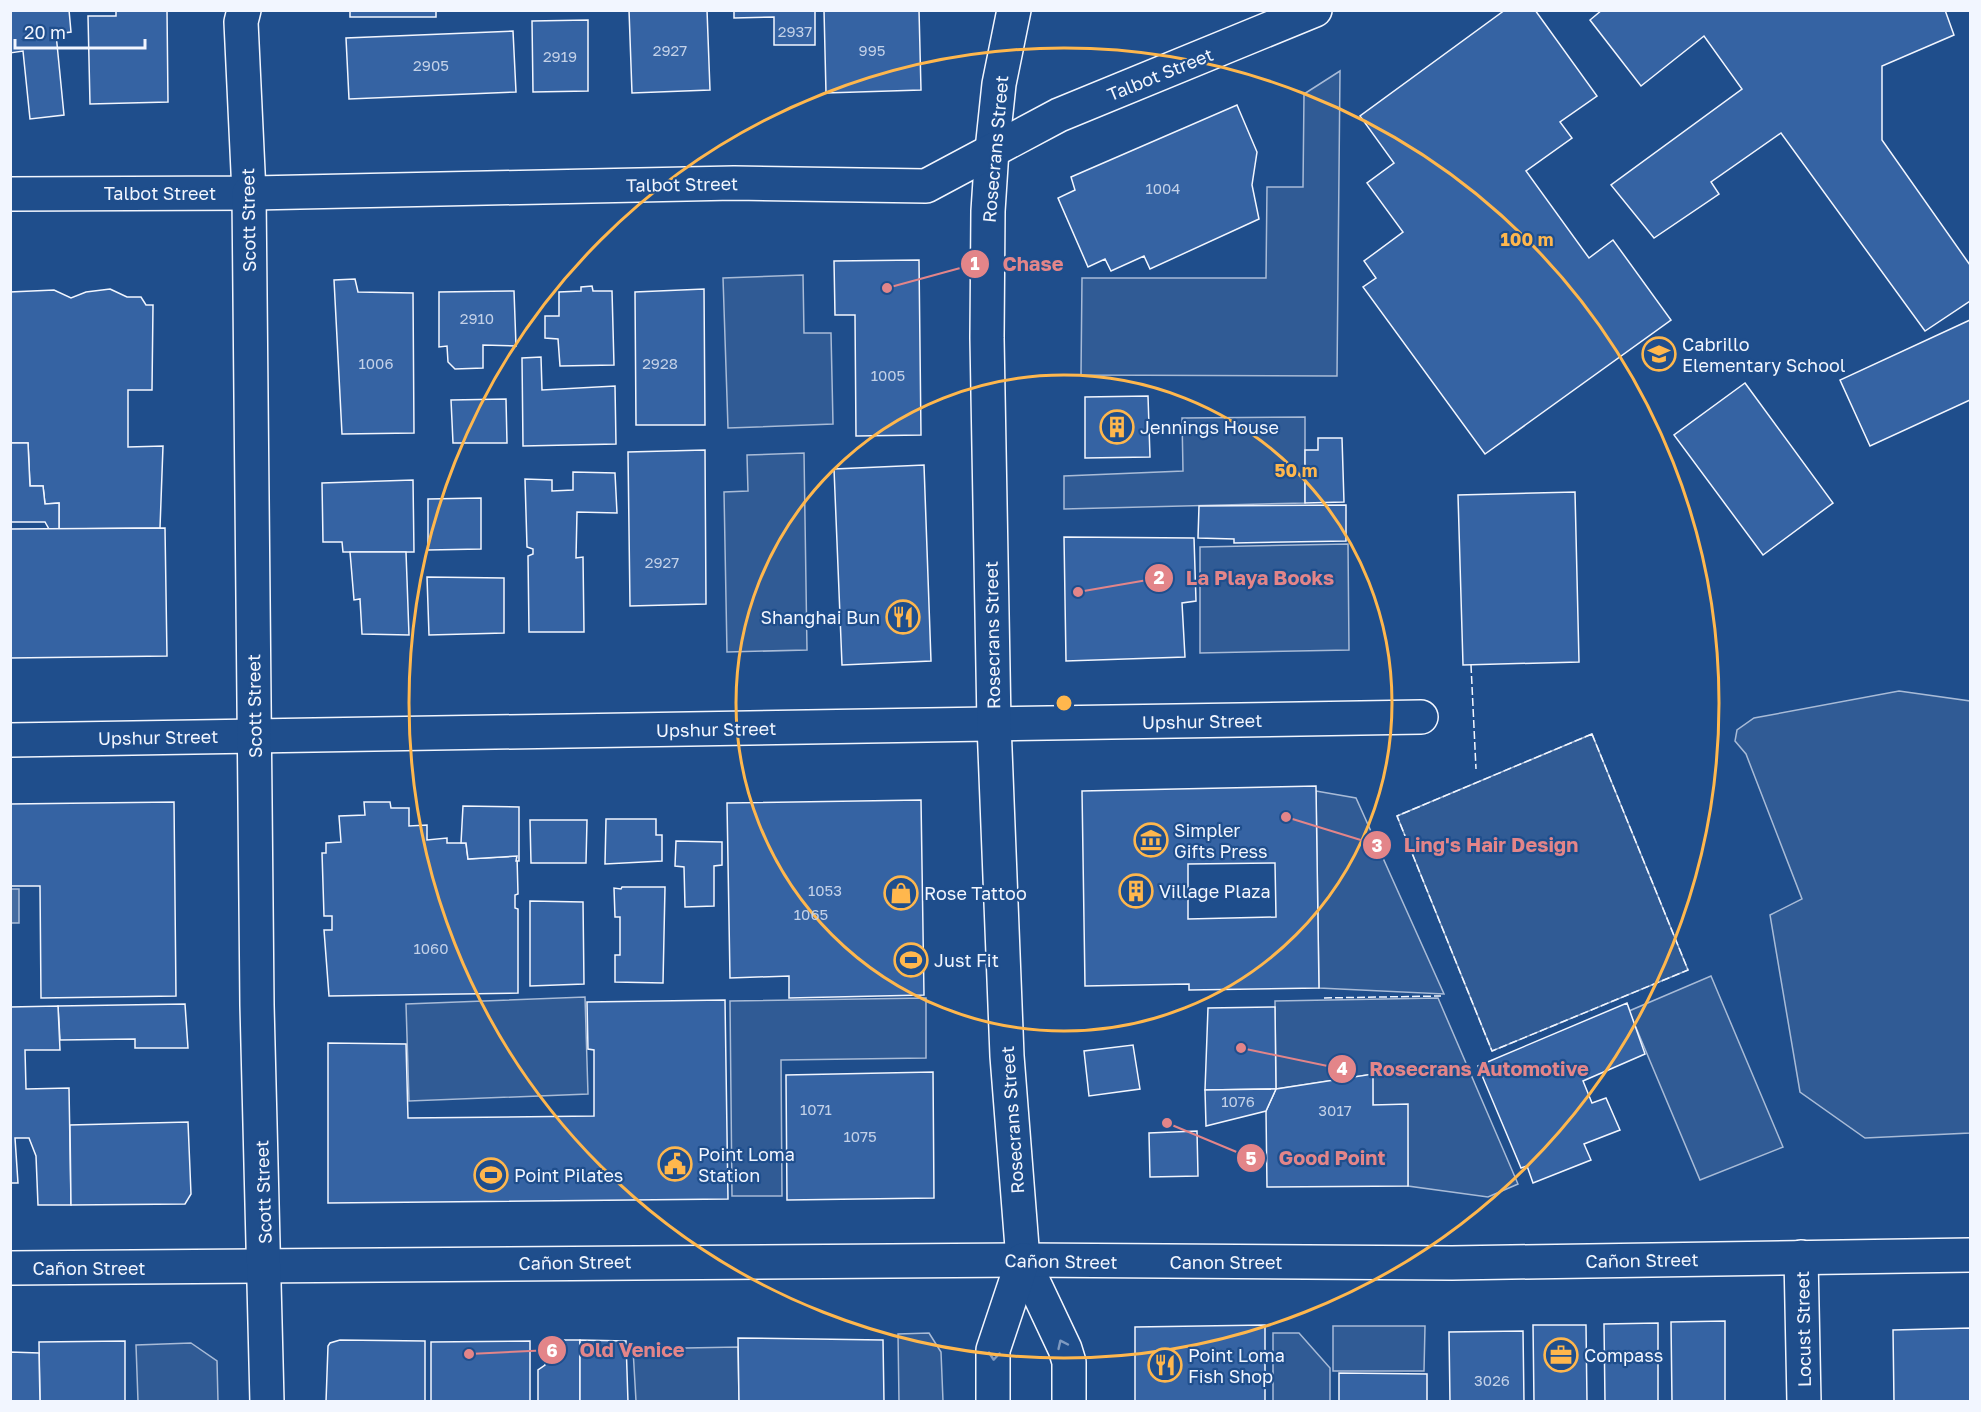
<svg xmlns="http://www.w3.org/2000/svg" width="1981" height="1412" viewBox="0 0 1981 1412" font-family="'Golos Text',sans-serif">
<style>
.built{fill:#305b95;stroke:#a8bbd7;stroke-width:1.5}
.water{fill:#446ba0;stroke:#a8bbd7;stroke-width:1.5}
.building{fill:#3563a3;stroke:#f2f6ff;stroke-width:1.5;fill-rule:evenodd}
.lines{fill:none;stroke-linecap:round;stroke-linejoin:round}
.minor-casing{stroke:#f2f6ff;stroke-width:36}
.major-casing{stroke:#f2f6ff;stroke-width:36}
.minor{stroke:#1f4e8c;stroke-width:33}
.major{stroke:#1f4e8c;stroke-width:33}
.fence{stroke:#f2f6ff;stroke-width:1.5;stroke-dasharray:8 3;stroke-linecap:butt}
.oneway{stroke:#7e9ac0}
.ring{fill:none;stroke:#ffb74d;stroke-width:3}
.labels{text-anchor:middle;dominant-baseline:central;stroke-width:4.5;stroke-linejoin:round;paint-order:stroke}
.number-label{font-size:15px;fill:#c3d1e8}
.street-label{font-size:18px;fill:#f2f6ff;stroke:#1f4e8c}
.poi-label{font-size:18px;fill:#f2f6ff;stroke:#1f4e8c;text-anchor:start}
.centre{fill:#ffb74d;stroke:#1f4e8c;stroke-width:3}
.ring-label{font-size:18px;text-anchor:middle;font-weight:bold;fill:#ffb74d;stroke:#1f4e8c;stroke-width:4.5;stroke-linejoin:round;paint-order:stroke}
.leader{fill:none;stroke:#e38589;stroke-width:2}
.callout-dot{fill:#e38589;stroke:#1f4e8c;stroke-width:2}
.mark-label{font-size:18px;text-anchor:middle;font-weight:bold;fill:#fff}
.callout-label{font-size:20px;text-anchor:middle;font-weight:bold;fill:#e38589;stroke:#1f4e8c;stroke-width:4.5;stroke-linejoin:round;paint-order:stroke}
</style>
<rect width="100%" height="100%" fill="#1f4e8c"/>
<!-- built -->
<g class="built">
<path d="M1340,71L1337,376L1081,375L1082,278H1266L1267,187H1303L1304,94Z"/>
<path d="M803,275L804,333H831L833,424L728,428L723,278Z"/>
<path d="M1305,417V503L1064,509V476L1183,471L1182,418Z"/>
<path d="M804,453L807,650L727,652L724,492L748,491L747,455Z"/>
<path d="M1348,544L1349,650L1200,653V547Z"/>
<path d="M1899,691L1970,701V1133L1865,1138L1800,1092L1770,915L1802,899L1746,754L1735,741L1737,730L1754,718Z"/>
<path d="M1592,734L1688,970L1492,1051L1397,816Z"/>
<path d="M1316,791L1356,798L1444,994L1319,988Z"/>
<path d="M1711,976L1783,1147L1700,1180L1629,1011Z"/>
<path d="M585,997L588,1094L409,1101L406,1004Z"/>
<path d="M926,998V1058L781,1060L782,1196H732L730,1001Z"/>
<path d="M1438,998L1518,1184L1488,1197L1408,1186L1407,1105H1373L1372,1074L1276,1089L1275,1001Z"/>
<path d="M1333,1326H1425L1424,1371H1333Z"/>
<path d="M929,1333L941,1352L943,1401H899L898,1334Z"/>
<path d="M1273,1333H1299L1330,1368V1401H1273Z"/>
<path d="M191,1343L217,1361L218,1401H138L136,1345Z"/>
<path d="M738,1347L739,1401H636L633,1349Z"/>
</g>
<!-- water -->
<rect class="water" x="11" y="889" width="8" height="34"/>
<!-- building -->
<g class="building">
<path d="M10,10H69L71,32L56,34L64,115L30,119L23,51L10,53Z"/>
<path d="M116,10H167L168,102L90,104L88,16H116Z"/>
<rect x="350" y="10" width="86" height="7"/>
<path d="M629,10H707L710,90L632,93Z"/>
<path d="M734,10H815V45H774V17L734,18Z"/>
<path d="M824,10H919L921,90L826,93Z"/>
<path d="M1505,10H1535L1597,96L1560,122L1572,138L1526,171L1589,258L1613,240L1671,320L1485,454L1363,287L1376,278L1364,261L1403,232L1367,183L1394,163L1360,116Z"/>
<path d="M1602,10H1945L1954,35L1882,66V140L1970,265V301L1925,331L1781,133L1711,182L1719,194L1654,238L1611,185L1742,89L1704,36L1641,86L1590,20Z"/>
<path d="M588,20V91L533,92L532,21Z"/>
<path d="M513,31L516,92L349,99L346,38Z"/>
<path d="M1237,105L1257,152L1252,185L1259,219L1150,269L1144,256L1111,271L1105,259L1088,267L1058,198L1075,190L1071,177Z"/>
<path d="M919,260L921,435L856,436L855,315H835L834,261Z"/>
<path d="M355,279L358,292L413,293L414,433L342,434L334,280Z"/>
<path d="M592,286L593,291H612L614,365L560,366L558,339L545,338V316H559V292L581,291V287Z"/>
<path d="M110,289L127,297H141L146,305H153L152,390H128V447L163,446L160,528L59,529V503L45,504L43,486H30L28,443H10V292L54,290L71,298L86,292Z"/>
<path d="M704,289L705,425H636L635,292Z"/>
<path d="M514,291L516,346L483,345V368L455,369L448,362L447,346L439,347V292Z"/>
<path d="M1970,320V400L1870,446L1840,380Z"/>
<path d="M541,357L542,390L615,386L616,444L523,446L522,358Z"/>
<path d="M1745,383L1833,503L1763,555L1674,435Z"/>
<path d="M1148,396L1150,457L1085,458V397Z"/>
<path d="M506,399L507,443H453L451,400Z"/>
<path d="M1318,438H1342L1344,502L1305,503V450H1318Z"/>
<path d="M10,443H28L30,486H43L45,504L59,503V529H49L45,522H10Z"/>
<path d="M705,450L706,604L630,606L628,452Z"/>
<path d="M924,465L931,661L842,665L834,469Z"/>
<path d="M573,472L615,473L617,513L577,512L576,558L583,557L584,632H529L528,556L533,554V549L527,547L525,479L552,480V491L573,490Z"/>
<path d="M413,480L414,552H343L342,542H323L322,483Z"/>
<path d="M1575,492L1579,662L1463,665L1458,495Z"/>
<path d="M481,498V549L428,550V499Z"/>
<path d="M1346,505V541L1234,543V539L1198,538L1199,506Z"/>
<path d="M165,528L167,656L10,658V529Z"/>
<path d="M1064,537L1194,538L1196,601L1182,603L1185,657L1066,661Z"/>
<path d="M350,552H406L409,635L362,634L360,599L354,600Z"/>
<path d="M427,577L504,578V633L429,635Z"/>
<path d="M1316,786L1319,988L1189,990V984L1085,986L1082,791ZM1275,863L1276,917L1188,919V864Z"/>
<path d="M921,800L924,995L789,998V976L730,978L727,803Z"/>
<path d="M174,802L176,996L41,998L40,886H10V804Z"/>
<path d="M364,802H390L391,808H409V826L427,825V840L447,838V843H466L468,859L517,856L518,894L515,895V908L518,909V993L329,996L324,930H332V916H324L322,853H326V843L341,842L339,816L365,815Z"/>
<path d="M463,806L519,807V861H516L517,856L468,859L466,843H461Z"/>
<path d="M606,819H656V835H662V861L605,864Z"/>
<path d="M530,820H587L586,863H531Z"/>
<path d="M676,841L722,842V865L714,866V906L685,907L684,867L675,866Z"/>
<path d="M622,887H665L663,983L615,982V955H620V917H615L614,888L621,889Z"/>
<path d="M530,901L583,902L584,984L530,986Z"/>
<path d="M725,1000L728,1199L328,1203V1043L406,1044L408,1118L594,1116V1050L588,1049L587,1002Z"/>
<path d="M1627,1003L1645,1054L1583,1081L1592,1103L1606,1098L1620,1130L1584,1144L1591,1160L1533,1183L1527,1166L1521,1168L1478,1066Z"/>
<path d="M185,1004L188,1048H135V1039L60,1040L58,1006Z"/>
<path d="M58,1006L60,1050H25L26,1089L69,1088L71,1205H38L36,1156L29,1138H15L18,1183H10V1007Z"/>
<path d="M1275,1007L1276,1089L1205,1090L1208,1008Z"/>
<path d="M1133,1045L1140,1089L1089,1096L1084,1051Z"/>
<path d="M933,1072L934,1198L787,1200L786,1075Z"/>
<path d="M1373,1074V1105L1408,1104V1186L1267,1187L1266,1111L1276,1089Z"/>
<path d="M1276,1089L1266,1111L1206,1126L1205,1090Z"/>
<path d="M188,1122L191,1194L185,1204L71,1205L70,1125Z"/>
<path d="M1197,1131L1198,1176L1150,1177L1149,1133Z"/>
<path d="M1725,1321V1402H1672L1671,1322Z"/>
<path d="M1658,1323V1402H1605L1604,1324Z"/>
<path d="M1265,1325V1402H1135V1327Z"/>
<path d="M1533,1325H1586L1587,1402H1534Z"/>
<path d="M1970,1328V1401L1894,1402L1893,1330Z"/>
<path d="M1523,1331L1524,1402H1450L1449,1332Z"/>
<path d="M738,1338L883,1340L884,1402H739Z"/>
<path d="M340,1340L425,1341V1401L326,1402L328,1346L330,1343Z"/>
<path d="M547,1340H580V1402H538V1370L545,1365Z"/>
<path d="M580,1340L626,1341L628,1402H580Z"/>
<path d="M125,1341V1402H40L39,1342Z"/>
<path d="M530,1341V1402H431V1342Z"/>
<path d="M10,1352L39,1353L40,1402H10Z"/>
<path d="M1339,1373L1427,1374V1402H1339Z"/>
</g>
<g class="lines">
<defs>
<g id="minor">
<path d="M992,150L999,84L1014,10"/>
<path d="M10,194L249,193L241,22L244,10"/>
<path d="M10,740L1421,717"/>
<path d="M1801,1257L1804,1402"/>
<path d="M10,1268L1023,1260"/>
</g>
<g id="major">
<path d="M992,150L988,211L987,338L994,724L1007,1056L1023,1260L1065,1349L1069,1362V1402"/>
<path d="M1023,1260L1452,1263L1970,1255"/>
<path d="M267,1402L257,1005L249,193L734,183L926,186L1059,115L1315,10"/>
<path d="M993,1402V1350L1023,1260"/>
</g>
</defs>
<!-- minor casing -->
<use href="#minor" class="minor-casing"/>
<!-- major casing -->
<use href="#major" class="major-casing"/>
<!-- minor -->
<use href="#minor" class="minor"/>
<!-- major -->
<use href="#major" class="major"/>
<!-- fence -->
<g class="fence">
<path d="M1471,665L1476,769"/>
<path d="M1592,734L1688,970L1492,1051L1397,816Z"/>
<path d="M1324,998L1441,996"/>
</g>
</g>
<!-- one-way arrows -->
<defs><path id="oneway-chevron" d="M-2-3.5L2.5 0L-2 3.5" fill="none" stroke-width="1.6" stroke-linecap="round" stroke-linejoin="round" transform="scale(1.5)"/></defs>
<g class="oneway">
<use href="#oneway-chevron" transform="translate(1062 1344) rotate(-115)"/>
<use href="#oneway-chevron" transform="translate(994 1356) rotate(95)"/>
</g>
<!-- distance rings -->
<g class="ring">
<circle cx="1064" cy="703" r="328"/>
<circle cx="1064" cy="703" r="655"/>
</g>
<!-- icons -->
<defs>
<symbol id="school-ring" viewBox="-11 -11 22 22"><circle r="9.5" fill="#1f4e8c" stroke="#ffb74d" stroke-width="1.5"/><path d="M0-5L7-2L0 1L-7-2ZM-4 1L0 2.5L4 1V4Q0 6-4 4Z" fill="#ffb74d"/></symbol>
<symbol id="building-ring" viewBox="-11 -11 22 22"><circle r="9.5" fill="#1f4e8c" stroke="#ffb74d" stroke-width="1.5"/><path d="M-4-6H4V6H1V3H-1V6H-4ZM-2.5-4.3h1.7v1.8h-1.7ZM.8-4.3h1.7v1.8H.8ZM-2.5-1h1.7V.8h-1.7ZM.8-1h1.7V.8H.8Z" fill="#ffb74d"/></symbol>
<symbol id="restaurant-ring" viewBox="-11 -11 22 22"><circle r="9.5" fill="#1f4e8c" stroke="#ffb74d" stroke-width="1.5"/><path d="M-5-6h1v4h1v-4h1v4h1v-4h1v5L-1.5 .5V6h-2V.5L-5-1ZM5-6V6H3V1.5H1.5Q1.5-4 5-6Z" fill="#ffb74d"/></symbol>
<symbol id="museum-ring" viewBox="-11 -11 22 22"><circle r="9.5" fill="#1f4e8c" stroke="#ffb74d" stroke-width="1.5"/><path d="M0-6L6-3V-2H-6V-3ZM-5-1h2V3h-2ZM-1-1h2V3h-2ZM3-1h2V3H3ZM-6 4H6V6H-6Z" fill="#ffb74d"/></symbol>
<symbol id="shop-ring" viewBox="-11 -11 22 22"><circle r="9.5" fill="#1f4e8c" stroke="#ffb74d" stroke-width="1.5"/><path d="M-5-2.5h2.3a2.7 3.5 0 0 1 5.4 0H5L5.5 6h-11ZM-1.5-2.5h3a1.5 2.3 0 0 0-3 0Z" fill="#ffb74d"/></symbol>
<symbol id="stadium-ring" viewBox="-11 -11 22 22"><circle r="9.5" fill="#1f4e8c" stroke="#ffb74d" stroke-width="1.5"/><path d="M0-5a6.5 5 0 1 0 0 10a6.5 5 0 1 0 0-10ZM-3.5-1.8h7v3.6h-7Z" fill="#ffb74d"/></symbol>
<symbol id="civic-ring" viewBox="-11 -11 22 22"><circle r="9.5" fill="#1f4e8c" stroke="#ffb74d" stroke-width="1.5"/><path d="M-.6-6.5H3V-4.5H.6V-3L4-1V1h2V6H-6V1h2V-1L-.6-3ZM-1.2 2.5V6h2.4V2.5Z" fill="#ffb74d"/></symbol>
<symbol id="office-ring" viewBox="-11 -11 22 22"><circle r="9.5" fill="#1f4e8c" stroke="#ffb74d" stroke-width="1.5"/><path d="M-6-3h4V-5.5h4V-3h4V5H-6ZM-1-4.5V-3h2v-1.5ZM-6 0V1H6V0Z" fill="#ffb74d"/></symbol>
</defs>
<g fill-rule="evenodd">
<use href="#school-ring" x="1640" y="335" width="38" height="38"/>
<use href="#building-ring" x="1098" y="408" width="38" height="38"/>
<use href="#restaurant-ring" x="884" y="598" width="38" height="38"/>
<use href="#museum-ring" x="1132" y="821" width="38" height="38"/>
<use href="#building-ring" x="1117" y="872" width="38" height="38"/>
<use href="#shop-ring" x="882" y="874" width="38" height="38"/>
<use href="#stadium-ring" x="892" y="941" width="38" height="38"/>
<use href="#civic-ring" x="656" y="1145" width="38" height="38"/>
<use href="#stadium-ring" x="472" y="1156" width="38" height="38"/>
<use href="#office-ring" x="1542" y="1336" width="38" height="38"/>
<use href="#restaurant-ring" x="1146" y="1346" width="38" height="38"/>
</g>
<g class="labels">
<!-- number labels -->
<g class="number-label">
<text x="795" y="31">2937</text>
<text x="670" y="50">2927</text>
<text x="872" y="50">995</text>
<text x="560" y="56">2919</text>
<text x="431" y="65">2905</text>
<text x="1163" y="188">1004</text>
<text x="477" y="318">2910</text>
<text x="376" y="363">1006</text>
<text x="660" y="363">2928</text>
<text x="888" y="375">1005</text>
<text x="662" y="562">2927</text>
<text x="825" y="890">1053</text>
<text x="811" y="914">1065</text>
<text x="431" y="948">1060</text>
<text x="1238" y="1101">1076</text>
<text x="816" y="1109">1071</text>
<text x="1335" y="1110">3017</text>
<text x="860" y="1136">1075</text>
<text x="1492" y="1380">3026</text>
</g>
<!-- street labels -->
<g class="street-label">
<text transform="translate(1160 74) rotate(-22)">Talbot Street</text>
<text transform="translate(995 149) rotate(-85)">Rosecrans Street</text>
<text transform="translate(682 184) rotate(-1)">Talbot Street</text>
<text x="160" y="193">Talbot Street</text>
<text transform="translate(248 220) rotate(-91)">Scott Street</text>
<text transform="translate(992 635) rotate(-91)">Rosecrans Street</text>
<text transform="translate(254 706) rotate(-91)">Scott Street</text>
<text transform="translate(1202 721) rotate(-1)">Upshur Street</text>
<text transform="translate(716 729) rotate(-1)">Upshur Street</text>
<text transform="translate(158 737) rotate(-1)">Upshur Street</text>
<text transform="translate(1012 1120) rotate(-94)">Rosecrans Street</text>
<text transform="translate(263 1192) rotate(-92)">Scott Street</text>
<text transform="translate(1642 1260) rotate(-1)">Cañon Street</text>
<text transform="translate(1061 1261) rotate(1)">Cañon Street</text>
<text transform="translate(575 1262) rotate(-1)">Cañon Street</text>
<text x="1226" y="1262">Canon Street</text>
<text x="89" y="1268">Cañon Street</text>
<text transform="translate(1803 1329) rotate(-91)">Locust Street</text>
</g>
<!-- poi labels -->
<g class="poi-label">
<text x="1682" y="344">Cabrillo<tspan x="1682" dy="21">Elementary School</tspan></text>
<text x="1140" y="427">Jennings House</text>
<text x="880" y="617" text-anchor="end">Shanghai Bun</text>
<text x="1174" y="830">Simpler<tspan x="1174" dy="21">Gifts Press</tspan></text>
<text x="1159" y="891">Village Plaza</text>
<text x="924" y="893">Rose Tattoo</text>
<text x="934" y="960">Just Fit</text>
<text x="698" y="1154">Point Loma<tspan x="698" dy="21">Station</tspan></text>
<text x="514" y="1175">Point Pilates</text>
<text x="1188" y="1355">Point Loma<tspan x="1188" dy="21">Fish Shop</tspan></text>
<text x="1584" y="1355">Compass</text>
</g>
</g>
<circle cx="1064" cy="703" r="9" class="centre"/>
<g class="ring-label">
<text x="1527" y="246">100 m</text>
<text x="1296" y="477">50 m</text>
</g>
<!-- callouts -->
<path class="leader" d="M887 288L975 264M1078 592L1159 578M1286 817L1377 845M1241 1048L1342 1069M1167 1123L1251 1158M469 1354L552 1350"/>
<g class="callout-dot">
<circle cx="887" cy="288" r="6"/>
<circle cx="1078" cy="592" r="6"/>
<circle cx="1286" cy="817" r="6"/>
<circle cx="1241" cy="1048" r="6"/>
<circle cx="1167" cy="1123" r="6"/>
<circle cx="469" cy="1354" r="6"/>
<circle cx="975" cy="264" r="15"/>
<circle cx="1159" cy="578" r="15"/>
<circle cx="1377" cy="845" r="15"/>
<circle cx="1342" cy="1069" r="15"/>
<circle cx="1251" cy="1158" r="15"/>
<circle cx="552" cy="1350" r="15"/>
</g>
<g class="mark-label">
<text x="975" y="270">1</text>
<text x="1159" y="584">2</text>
<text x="1377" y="852">3</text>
<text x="1342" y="1075">4</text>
<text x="1251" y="1165">5</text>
<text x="552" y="1357">6</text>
</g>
<g class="callout-label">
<text x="1033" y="271">Chase</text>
<text x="1260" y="585">La Playa Books</text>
<text x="1491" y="852">Ling's Hair Design</text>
<text x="1479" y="1076">Rosecrans Automotive</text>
<text x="1332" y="1165">Good Point</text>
<text x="632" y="1357">Old Venice</text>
</g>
<!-- border -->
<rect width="1981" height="1412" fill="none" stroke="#f2f6ff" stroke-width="24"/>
<!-- scale -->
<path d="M15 39v9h130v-9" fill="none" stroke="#f2f6ff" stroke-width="3"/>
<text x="24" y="39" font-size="18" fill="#f2f6ff" stroke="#1f4e8c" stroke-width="4.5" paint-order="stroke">20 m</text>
</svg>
